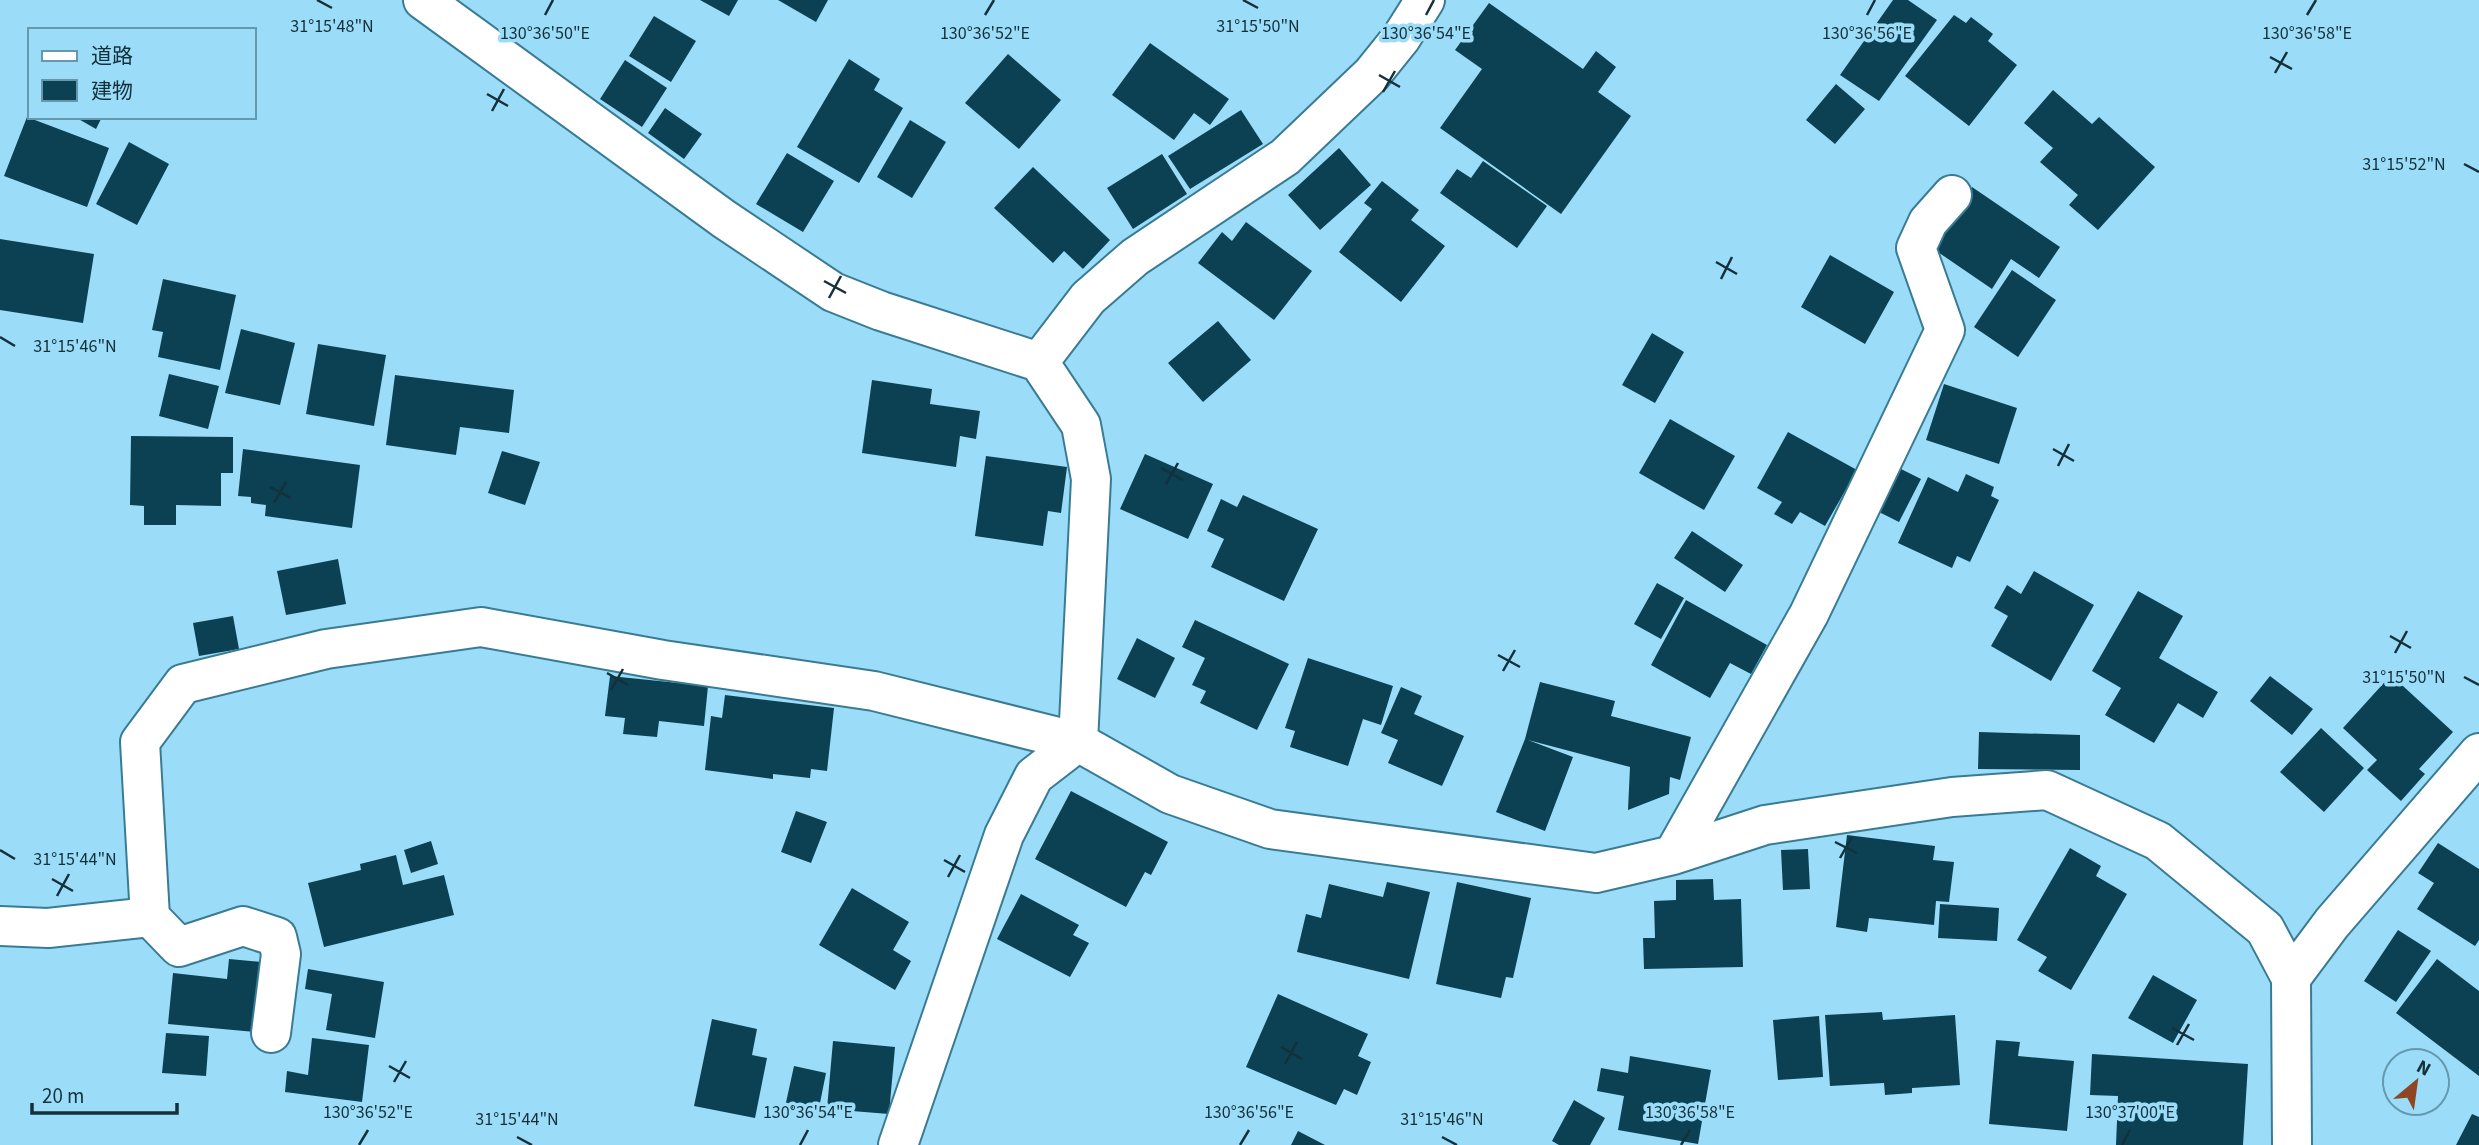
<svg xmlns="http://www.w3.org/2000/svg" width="2479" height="1145" font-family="'Source Sans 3','Noto Sans JP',sans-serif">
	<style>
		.building { fill: #0b4153 }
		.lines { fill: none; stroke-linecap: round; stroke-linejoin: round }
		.minor-casing { stroke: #3a7b94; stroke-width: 42 }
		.minor { stroke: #fff; stroke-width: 38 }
		.ticks { fill: none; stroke: #14303a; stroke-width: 2.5 }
		.ticks-label { font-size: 18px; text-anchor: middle; fill: #14303a; stroke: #9bddf9; stroke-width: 7; stroke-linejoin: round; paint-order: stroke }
	</style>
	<rect width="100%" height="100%" fill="#9bddf9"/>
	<path class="building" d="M700 0H738L729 16Z
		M778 0H828L816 22Z
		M1893 0H1908L1937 20 1879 101 1840 75Z
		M1489 3 1583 69 1596 51 1616 67 1598 92 1631 116 1561 214 1440 128 1482 69 1455 50Z
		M1954 15 1966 23 1971 17 1993 34 1988 41 2017 65 1969 126 1905 76Z
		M654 16 696 41 671 82 629 56Z
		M1150 43 1229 99 1210 125 1194 113 1174 140 1112 95Z
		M1008 54 1061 100 1019 149 965 103Z
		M849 59 880 79 874 90 903 108 859 183 797 147Z
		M625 60 667 88 642 127 600 99Z
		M1836 84 1865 109 1835 144 1806 120Z
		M2053 90 2092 124 2099 117 2155 167 2098 230 2069 205 2078 195 2040 162 2053 148 2024 123Z
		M665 108 702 134 684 159 648 133Z
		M1241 110 1263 144 1190 189 1168 156Z
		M27 117 109 148 87 207 4 176Z
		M75 117H102L96 129Z
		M910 120 946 142 912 198 877 177Z
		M129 142 169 164 137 225 96 204Z
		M1339 148 1371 185 1320 230 1288 195Z
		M787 153 834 181 803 232 756 204Z
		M1162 154 1187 194 1133 229 1107 188Z
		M1483 161 1547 206 1517 248 1440 193 1457 169 1471 178Z
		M1033 167 1110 240 1083 269 1064 251 1053 263 994 208Z
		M1382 181 1419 210 1411 220 1445 246 1401 302 1339 252 1372 209 1364 203Z
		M1972 187 2060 247 2039 278 2011 259 1992 289 1932 248Z
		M1246 222 1312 271 1274 320 1198 263 1222 232 1232 241Z
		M0 239 94 254 83 323 0 310Z
		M1830 255 1894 292 1865 344 1801 307Z
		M2012 270 2056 300 2018 357 1974 327Z
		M163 279 236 295 220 370 158 357 163 332 152 330Z
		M1218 321 1251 360 1203 402 1168 363Z
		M241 329 295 343 280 405 225 393Z
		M1652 333 1684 352 1655 403 1622 385Z
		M318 344 386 355 374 426 306 414Z
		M169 374 219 386 208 429 159 416Z
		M395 375 514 390 509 433 460 427 456 455 386 445Z
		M872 380 932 389 930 404 980 411 976 439 960 436 956 467 862 453Z
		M1944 384 2017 408 1999 464 1926 440Z
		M1670 419 1735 456 1704 510 1639 473Z
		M1788 432 1857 470 1825 526 1800 512 1792 524 1774 514 1782 502 1757 488Z
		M131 436 233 437V473H221V506L176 505V525H144V506L130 505Z
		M243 449 360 465 352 528 265 516 266 505 251 503V497L238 496Z
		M502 451 540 462 525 505 488 493Z
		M1145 454 1213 484 1188 539 1120 509Z
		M986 456 1067 467 1061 513 1048 511 1043 546 975 536Z
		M1897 467 1921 479 1899 522 1875 510Z
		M1966 474 1994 487 1991 496 1999 500 1970 562 1957 556 1952 568 1898 543 1928 477 1958 492Z
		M1243 495 1318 529 1284 601 1211 567 1224 539 1207 531 1221 499 1237 507Z
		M1692 531 1743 565 1725 592 1674 558Z
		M338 559 346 604 286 615 277 571Z
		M2034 571 2094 605 2051 681 1991 646 2008 616 1994 608 2007 585 2021 594Z
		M1657 583 1684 598 1661 639 1634 624Z
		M2138 591 2183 616 2159 658 2218 692 2203 718 2178 703 2154 743 2105 715 2121 688 2092 671Z
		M1686 600 1767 645 1751 674 1730 663 1710 698 1651 665Z
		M233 616 239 649 199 656 193 623Z
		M1195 620 1289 664 1257 730 1200 703 1206 691 1192 685 1205 658 1182 647Z
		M1137 638 1175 658 1155 698 1117 679Z
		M1308 658 1393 686 1381 725 1363 719 1348 766 1290 747 1295 731 1285 728Z
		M2391 675 2453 732 2419 769 2425 774 2401 801 2367 770 2377 760 2343 728Z
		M610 676 708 686 704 726 659 721 657 737 623 734 625 718 605 716Z
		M2270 676 2313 709 2292 735 2250 701Z
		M1540 682 1615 701 1611 716 1691 737 1680 780 1670 777 1669 794 1628 810 1630 767 1528 740 1573 757 1545 831 1496 812 1525 739Z
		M1401 687 1422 696 1414 714 1464 736 1442 786 1388 763 1398 740 1381 733Z
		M725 695 834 708 827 771 811 769 810 778 773 774V779L705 770 711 716 722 718Z
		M2321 728 2364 768 2324 812 2280 772Z
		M1979 732 2080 735V770L1978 769Z
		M1071 791 1168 842 1151 875 1145 872 1126 907 1035 859Z
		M796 811 827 822 811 863 781 852Z
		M1847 835 1935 846 1933 860 1954 862 1949 902 1936 901 1934 925 1869 918 1867 932 1836 927Z
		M431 841 438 864 411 873 404 850Z
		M2438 843 2479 869V940L2475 946 2417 909 2434 883 2418 873Z
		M2070 848 2101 866 2096 876 2127 894 2071 990 2038 971 2047 957 2017 940Z
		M1808 849 1810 889 1783 890 1781 850Z
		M396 855 403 885 444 875 454 915 324 947 308 883 361 870 360 864Z
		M1713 879 1714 900 1741 899 1743 967 1644 969 1643 938H1655L1654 901 1676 900V880Z
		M1387 882 1430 892 1409 979 1297 952 1306 914 1321 918 1329 884 1383 897Z
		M1457 882 1531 898 1513 978 1506 977 1501 998 1436 984Z
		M852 888 909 922 893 950 911 961 895 990 819 945Z
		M1021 894 1079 925 1073 935 1089 943 1070 977 997 939Z
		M1940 904 1999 908 1997 941 1938 938Z
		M2398 930 2431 951 2396 1002 2364 981Z
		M229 959 262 962 255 1032 168 1024 173 973 227 979Z
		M2437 959 2479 991V1076L2396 1013Z
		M308 969 384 982 375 1038 326 1030 332 994 305 989Z
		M2153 975 2197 1000 2173 1043 2128 1018Z
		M1278 994 1368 1034 1358 1056 1371 1062 1357 1095 1344 1089 1336 1105 1246 1067Z
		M1882 1012 1883 1020 1955 1015 1960 1085 1912 1088V1093L1885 1095 1884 1083 1830 1086 1825 1015Z
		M1819 1016 1823 1077 1778 1080 1773 1020Z
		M712 1019 757 1029 752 1055 767 1058 755 1118 694 1106Z
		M166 1033 209 1036 206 1076 162 1073Z
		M312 1038 369 1045 362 1102 285 1092 287 1071 308 1075Z
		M1996 1040 2020 1042 2018 1056 2074 1061 2067 1131 1989 1124Z
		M833 1041 895 1047 889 1114 827 1109Z
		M2092 1054 2248 1064 2243 1145H2116L2118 1096 2090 1095Z
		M1630 1056 1711 1070 1698 1144 1618 1130 1624 1096 1597 1091 1601 1068 1628 1073Z
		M794 1066 826 1073 818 1113 785 1107Z
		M1574 1100 1605 1118 1590 1145H1559L1552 1141Z
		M2472 1114 2479 1117V1145H2456Z
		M1298 1131 1325 1145H1291Z"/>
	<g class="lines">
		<g class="minor-casing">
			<path id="minor" d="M423 0 724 219 833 292 881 311 1039 362 1081 425 1091 479 1078 742 1034 776 1004 835 898 1145
				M1039 362 1088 298 1135 257 1285 157 1372 74 1401 38 1425 0
				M1673 855 1809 614 1945 330 1916 248 1928 222 1952 195
				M150 917 179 947 243 926 277 937 281 954 271 1033
				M0 926 48 928 150 917 140 742 183 684 326 649 481 627 663 660 874 691 1078 742 1170 794 1270 829 1596 873 1673 855 1765 825 1952 797 2047 790 2158 841 2265 929 2291 978 2292 1145
				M2291 978 2332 923 2479 753"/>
		</g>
		<use href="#minor" class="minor"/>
	</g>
	<path class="ticks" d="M317 0 332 8M1243 0 1258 8M545 15 553 0M985 15 994 0M1426 15 1434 0M1867 15 1875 0M2307 15 2316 0M2270 57 2292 69M2275 73 2287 52M1379 75 1400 87M1383 92 1395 71M487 94 508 106M492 111 504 89M2464 164 2479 172M1716 262 1737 274M1721 279 1732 257M824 281 846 293M829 298 841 276M0 337 15 346M2053 449 2074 461M2058 466 2069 444M1161 468 1183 480M1166 484 1178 463M270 487 291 498M274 503 286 482M2390 636 2411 648M2395 653 2407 631M1498 655 1520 667M1503 671 1515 650M607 673 628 685M2464 677 2479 685M611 690 623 669M1835 842 1857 853M0 850 15 859M1840 858 1852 837M944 860 965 872M948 877 960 855M52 879 73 891M57 896 69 874M2172 1028 2194 1040M2177 1045 2189 1024M1281 1047 1302 1059M1285 1064 1297 1042M389 1066 410 1078M394 1082 406 1061M517 1137 532 1145M1442 1137 1457 1145M359 1145 368 1130M800 1145 808 1130M1240 1145 1249 1130M1681 1145 1690 1130M2122 1145 2130 1130"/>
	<g class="ticks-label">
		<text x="332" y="32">31°15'48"N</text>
		<text x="1258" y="32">31°15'50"N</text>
		<text x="545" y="39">130°36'50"E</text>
		<text x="985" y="39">130°36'52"E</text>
		<text x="1426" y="39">130°36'54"E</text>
		<text x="1867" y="39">130°36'56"E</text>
		<text x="2307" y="39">130°36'58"E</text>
		<text x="2404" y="170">31°15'52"N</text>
		<text x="75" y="352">31°15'46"N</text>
		<text x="2404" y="683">31°15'50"N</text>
		<text x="75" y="865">31°15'44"N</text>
		<text x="368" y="1118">130°36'52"E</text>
		<text x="808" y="1118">130°36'54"E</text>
		<text x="1249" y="1118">130°36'56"E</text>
		<text x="1690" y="1118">130°36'58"E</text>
		<text x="2130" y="1118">130°37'00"E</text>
		<text x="517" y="1125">31°15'44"N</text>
		<text x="1442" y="1125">31°15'46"N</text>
	</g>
	<rect x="28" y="28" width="228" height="91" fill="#9bddf9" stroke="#6598ad" stroke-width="2"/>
	<rect x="42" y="51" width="35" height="10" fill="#ffffff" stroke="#6598ad" stroke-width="2"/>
	<text x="91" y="63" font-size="21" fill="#14303a">道路</text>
	<rect x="42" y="80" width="35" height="21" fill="#0b4153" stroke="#6598ad" stroke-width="2"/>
	<text x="91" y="98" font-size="21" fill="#14303a">建物</text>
	<g transform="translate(2416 1082) rotate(29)"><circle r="33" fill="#9bddf9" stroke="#6598ad" stroke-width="2"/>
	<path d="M0-5L12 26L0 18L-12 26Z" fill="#8e4722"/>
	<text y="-10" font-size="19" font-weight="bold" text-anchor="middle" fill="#14303a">N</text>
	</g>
	<path d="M32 1103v10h145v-10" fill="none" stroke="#14303a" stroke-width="3.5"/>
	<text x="42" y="1103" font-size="21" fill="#14303a" stroke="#9bddf9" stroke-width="5" paint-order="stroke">20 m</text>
</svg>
